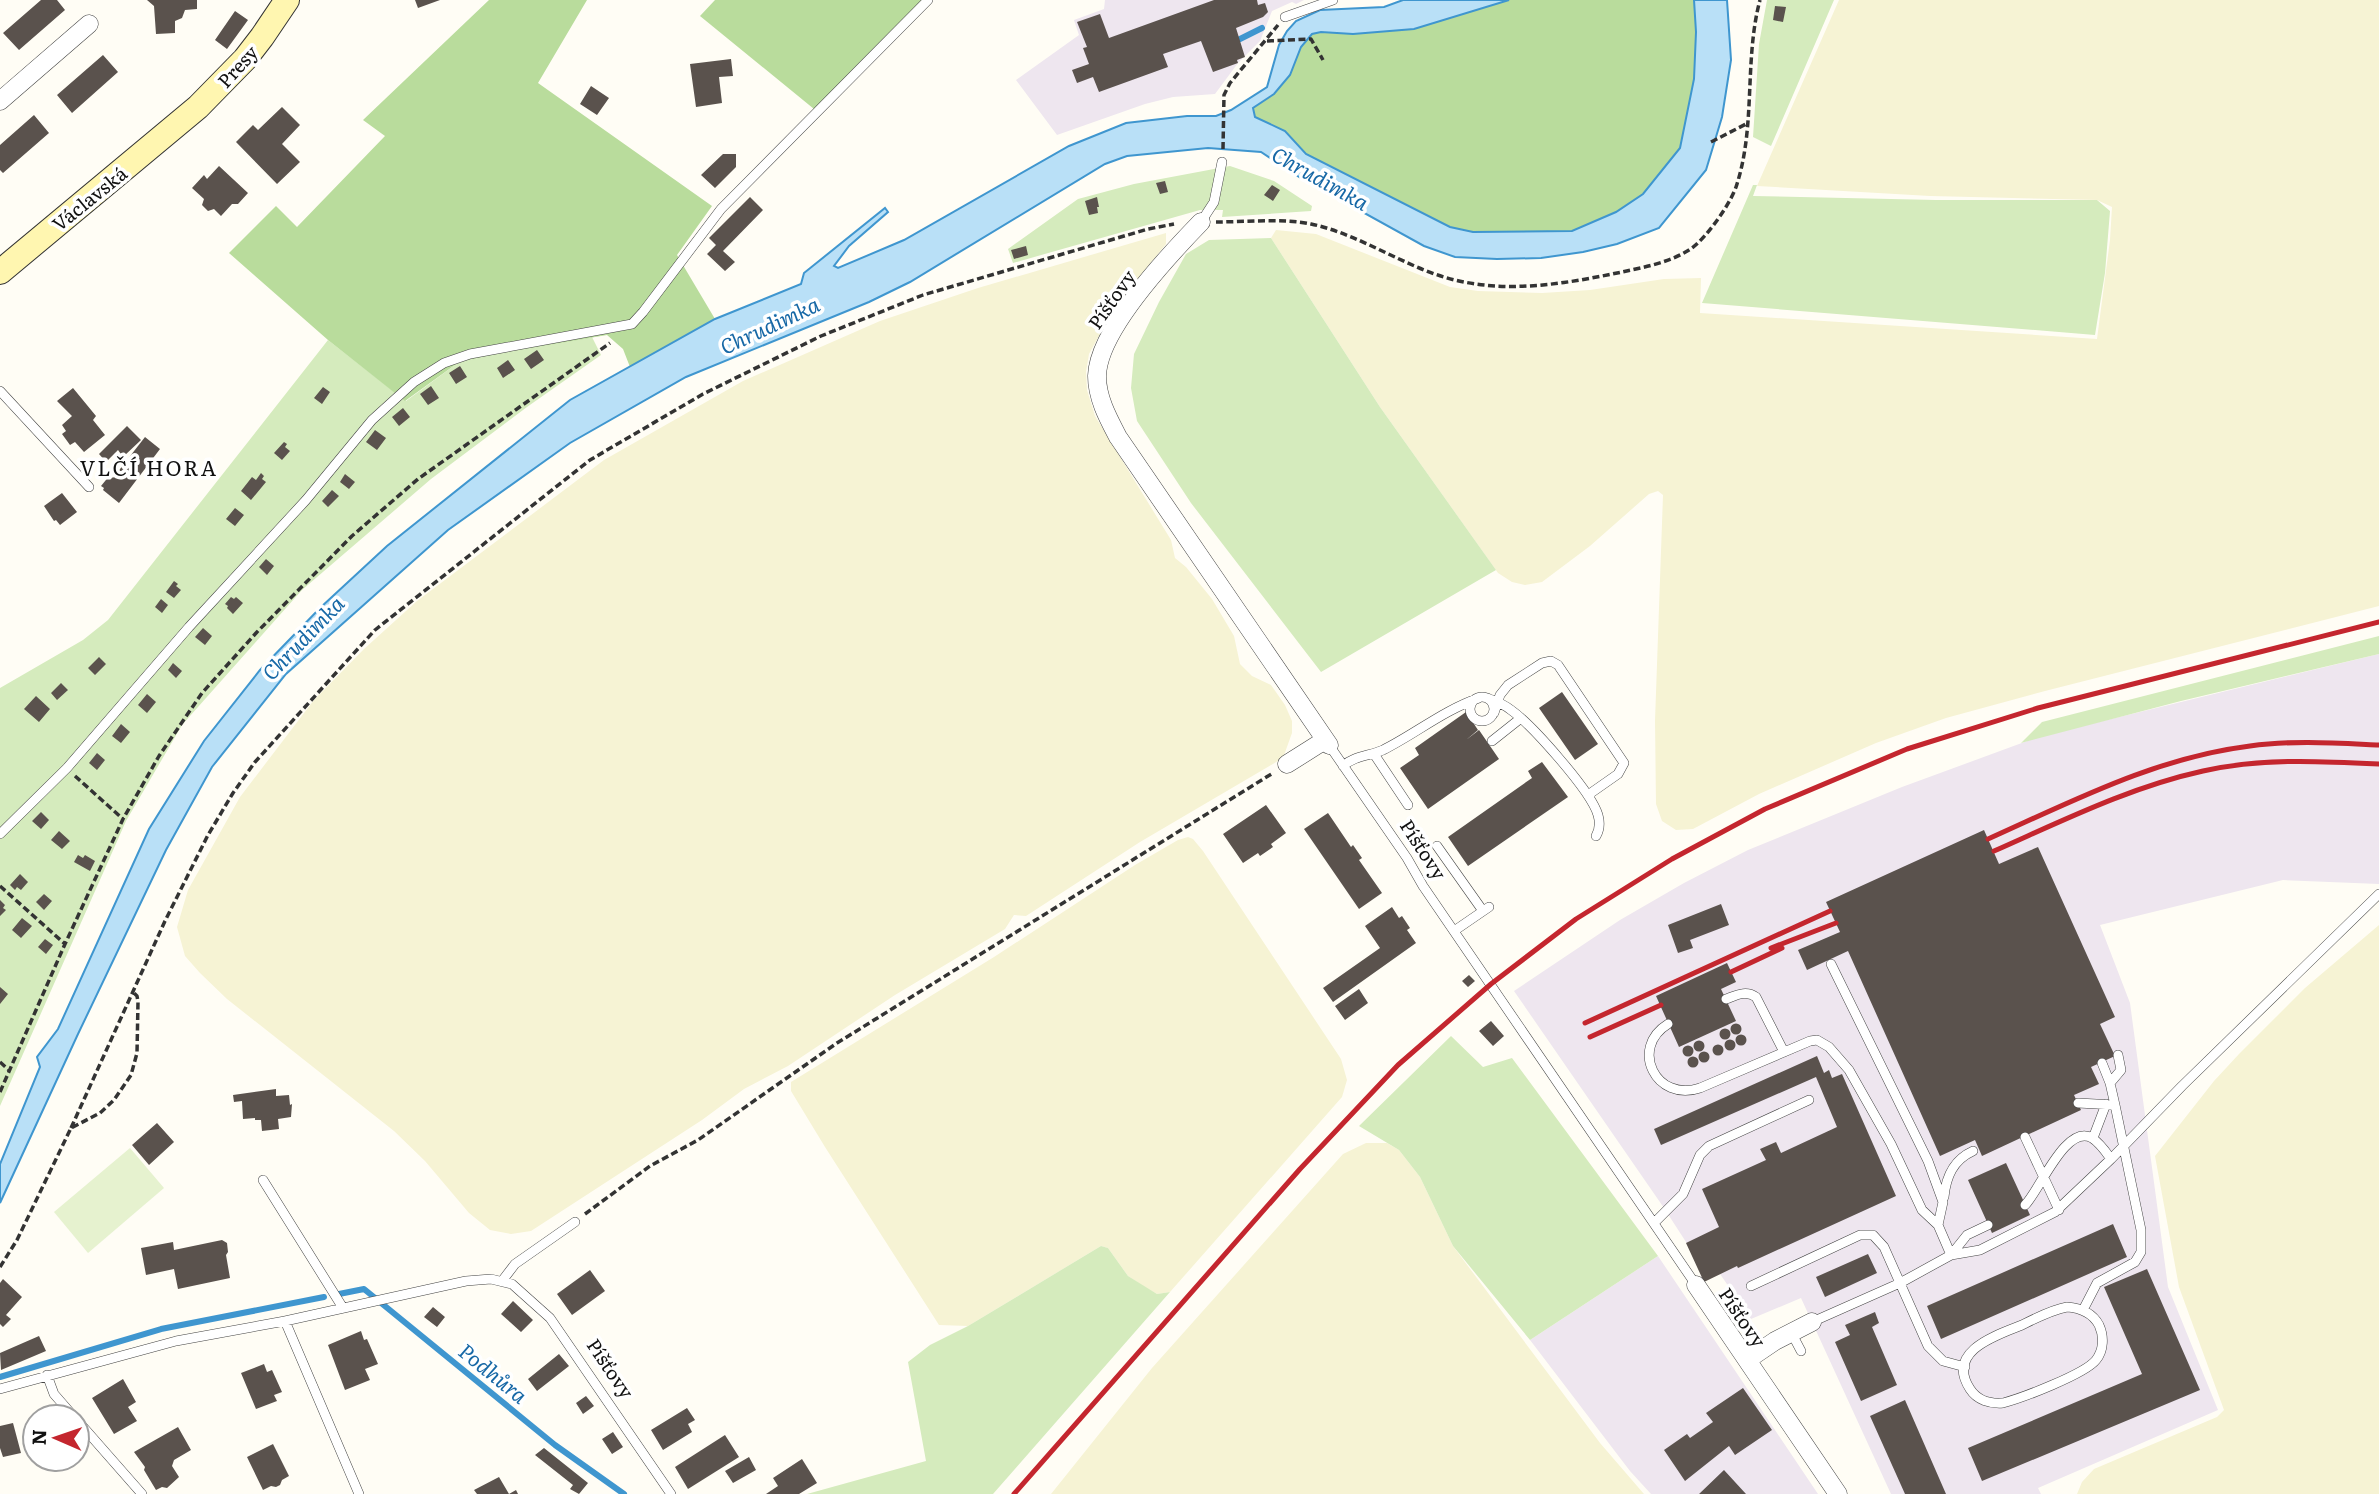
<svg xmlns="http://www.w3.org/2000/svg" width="2379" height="1494" font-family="Literata,serif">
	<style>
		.industrial { fill: #eee6ef }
		.farmland { fill: #f6f3d4 }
		.green { fill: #d5ebbd }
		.forest { fill: #b9dc9c }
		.pitch { fill: #e6f2cf }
		.water { fill: #b9e0f7; stroke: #3f96cf; stroke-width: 2 }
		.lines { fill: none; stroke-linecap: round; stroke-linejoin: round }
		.stream { stroke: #3f96cf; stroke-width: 6 }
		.building { fill: #5a524d }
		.lane-casing { stroke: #444; stroke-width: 10 }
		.street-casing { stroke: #444; stroke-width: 19 }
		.secondary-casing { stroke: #333; stroke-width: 26 }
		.path { stroke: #333; stroke-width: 3.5; stroke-dasharray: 7 3.5; stroke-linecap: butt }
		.lane { stroke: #fff; stroke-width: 9 }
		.street { stroke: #fff; stroke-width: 18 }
		.secondary { stroke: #fff6b0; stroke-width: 24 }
		.rail { stroke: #c4262e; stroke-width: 5 }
		.labels { text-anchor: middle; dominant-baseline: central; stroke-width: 7; stroke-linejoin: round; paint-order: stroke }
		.street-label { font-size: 19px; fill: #111; stroke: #fff }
		.water-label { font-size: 21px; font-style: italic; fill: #1768a6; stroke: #fff }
		.neighbourhood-label { font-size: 21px; letter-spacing: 2px; fill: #111; stroke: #fff }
	</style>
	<rect width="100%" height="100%" fill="#fffdf5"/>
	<path class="industrial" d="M1105 0H1304L1296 4 1292 2 1272 11 1260 41 1238 63 1215 94 1173 97 1145 104 1057 135 1016 80 1079 35 1074 20 1104 9Z
		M2379 654V884L2283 880 2100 925 2130 1003 2168 1287 2218 1410 2038 1488 2041 1494H1891L1801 1298 1751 1319 1720 1274 1704 1281 1686 1242 1664 1208 1514 991 1620 920 1684 883 1748 850 1902 787 2041 736Z
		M1658 1256 1818 1494H1651L1630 1471 1530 1340Z"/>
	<path class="farmland" d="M1839 0H2379V606L2045 691 1946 718 1876 743 1759 794 1693 829 1676 830 1662 821 1656 804 1655 721 1663 495 1658 491 1649 494 1590 546 1542 582 1525 585 1512 582 1498 573 1380 407 1271 238 1276 230 1316 234 1450 287 1478 291 1542 293 1590 290 1664 279 1701 278 1700 313 2097 339 2110 240 2112 207 2097 200 1930 196 1757 186Z
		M1166 233V244L1115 307 1089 354 1086 372 1087 390 1095 416 1171 540 1175 558 1186 567 1212 599 1234 636 1240 664 1252 676 1271 685 1285 705 1292 721V733L1283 758 1140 842 1026 916 1014 915 1005 929 895 995 788 1066 744 1089 702 1120 531 1231 511 1234 490 1230 469 1213 425 1161 394 1131 227 999 200 973 185 956 177 927 188 890 240 797 314 700 364 649 417 601 604 460 743 381 880 321 978 288Z
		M1188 837 1193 839 1203 851 1341 1059 1347 1080 1342 1097 1170 1292 1157 1294 1146 1288 1128 1276 1108 1248 1101 1246 968 1326 939 1325 825 1147 791 1091V1082L994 957 1135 865 1178 840Z
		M2379 925V1494H2077L2082 1482 2094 1469 2217 1417 2224 1410 2179 1287 2155 1156 2214 1081 2239 1054 2305 988Z
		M1366 1143H1387L1399 1150 1420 1177 1453 1246 1600 1443 1644 1494H1051L1152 1368 1343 1154Z"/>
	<path class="green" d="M1767 0H1834L1771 146 1753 137 1759 44Z
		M1230 166 1274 181 1312 206 1311 211 1222 217 1223 210H1200L1013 263 1008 249 1078 199 1134 184Z
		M1753 185H1757L1753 196 1936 200H2097L2110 211 2105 273 2095 335 1702 303Z
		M1271 238 1380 407 1496 570 1321 672 1191 503 1137 421 1131 388 1134 354 1159 302 1186 254 1209 240Z
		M592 337 601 355 527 407 431 479 302 590 182 725 126 821 0 1106V688L83 640 108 620 328 340 406 401 459 362 507 352Z
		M2379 636V654L2181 701 2021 743 2042 722Z
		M1451 1036 1483 1067 1512 1058 1658 1256 1530 1340 1453 1246 1420 1177 1399 1150 1359 1126Z
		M1101 1246 1108 1248 1128 1276 1157 1294 1170 1292 993 1494H807L926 1461 908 1362 930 1345 968 1326Z"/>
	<path class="forest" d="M489 0H587L538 83 712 206 677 255 715 319 630 367 623 349 607 335 507 352 459 362 405 401 328 340 229 253 276 206 297 227 385 136 363 120Z
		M715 0H922L814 109 700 16Z
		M1509 0H1694L1696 32 1694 79 1680 148 1643 194 1616 212 1572 231 1473 232 1450 227 1306 154 1285 131 1255 117 1253 108 1274 94 1290 75 1301 47 1312 34 1321 32 1353 34 1414 29Z"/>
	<path class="pitch" d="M130 1148 164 1188 88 1253 54 1212Z"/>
	<path class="water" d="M1403 0H1509L1414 29 1353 34 1321 32 1312 34 1301 47 1290 75 1274 94 1253 108 1255 117 1285 131 1306 154 1450 227 1473 232 1572 231 1616 212 1643 194 1680 148 1694 79 1696 32 1694 0H1727L1731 60 1722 117 1706 170 1659 228 1617 244 1583 252 1541 258 1497 259 1455 257 1424 246 1299 177 1261 152 1208 148 1127 156 1105 164 910 282 869 302 686 377 570 443 448 530 286 674 212 767 166 850 78 1034 0 1203V1164L40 1067 37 1057 58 1029 149 829 204 741 260 670 320 608 387 546 570 400 715 319 801 284 804 273 885 208 888 212 849 246 834 266 838 268 904 240 1069 146 1126 123 1187 116H1216L1231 110 1267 87 1279 45 1287 31 1296 21 1320 10 1384 7Z"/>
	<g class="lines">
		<path class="stream" d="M1240 39 1262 28
			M339 1294 364 1289 555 1445 624 1494
			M0 1377 161 1329 324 1297"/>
	</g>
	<path class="building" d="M41 0H57L65 10 19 50 3 33Z
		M147 0H197V9L185 10 182 18 175 21V33L156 34 154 6Z
		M415 0H440L418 8Z
		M1214 0H1257L1258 5 1265 3 1268 12 1263 17 1236 28 1245 57 1237 60 1238 63 1213 72 1201 41 1163 54 1168 67 1099 92 1093 77 1077 83 1072 70 1089 64 1083 48 1087 47 1077 22 1100 14 1109 38Z
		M1775 6 1786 7 1783 22 1773 20Z
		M235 11 248 20 227 49 215 40Z
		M103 55 118 72 72 113 57 95Z
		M731 59 733 76 719 77 722 103 696 107 690 64Z
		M591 86 609 98 597 115 580 104Z
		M282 107 300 125 282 144 300 162 277 184 236 142 253 125 258 130Z
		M34 115 49 133 3 173 0 170V145Z
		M723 154H736V167L715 188 701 175Z
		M219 166 248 193 238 204H232L221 216 214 209 208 211 202 205 204 199 192 188 204 175 207 179Z
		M1165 181 1168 192 1160 194 1156 183Z
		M1272 185 1280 190 1273 201 1264 195Z
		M750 197 763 210 723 251 735 262 725 271 707 254 716 245 709 238Z
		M1097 197 1099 207H1097L1098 213 1089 215 1085 201Z
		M1026 246 1028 255 1014 259 1011 250Z
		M537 350 544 360 531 369 524 359Z
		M508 360 515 370 503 378 497 368Z
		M460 366 467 377 456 384 449 373Z
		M431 386 439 398 428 405 420 394Z
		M323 387 330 392 322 404 314 398Z
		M73 388 96 416 93 420 105 435 84 452 75 442 70 445 62 434 66 431 62 425 72 416 57 401Z
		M403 408 410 417 399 426 392 417Z
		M127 426 141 440 123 457 118 450 106 462 99 454Z
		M375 430 386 438 377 450 366 442Z
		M145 437 160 449 119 503 103 490 104 488 101 486 110 475 113 478Z
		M284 442 287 444 285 447 290 451 282 460 274 453Z
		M261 473 264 476 262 479 266 482 251 500 241 491 252 477 256 480Z
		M345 474 355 482 349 489 340 482Z
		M332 490 339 496 328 507 322 501Z
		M62 493 77 512 60 525 56 520 54 521 44 506Z
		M235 508 244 515 235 526 226 519Z
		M266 559 274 566 267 575 259 567Z
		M174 581 178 584 176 586 181 590 174 598 166 592Z
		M231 597 234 599 236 597 243 603 233 614 227 608 228 606 225 604Z
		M161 599 168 605 162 613 155 607Z
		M203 628 212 636 205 645 195 637Z
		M99 657 106 664 95 675 88 668Z
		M173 663 182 671 176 678 168 670Z
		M61 683 68 690 57 700 51 693Z
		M1562 692 1598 744 1575 760 1539 708Z
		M147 694 156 702 147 713 138 705Z
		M36 696 50 709 39 722 24 709Z
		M1466 712 1478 730 1466 740 1479 730 1499 759 1428 809 1400 768 1419 755 1415 748Z
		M121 724 130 732 121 743 112 736Z
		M97 753 105 760 97 770 89 763Z
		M1542 762 1568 797 1468 866 1448 837 1532 778 1528 771Z
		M1266 805 1286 833 1271 844 1273 847 1260 856 1258 853 1243 863 1223 834Z
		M41 812 49 820 41 829 32 821Z
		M1328 813 1351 847 1353 845 1362 858 1359 860 1382 893 1359 909 1304 829Z
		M1984 830 1999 864 2038 847 2115 1017 2100 1024 2115 1056 2091 1067 2099 1084 2074 1095 2081 1110 1982 1156 1975 1140 1940 1156 1848 951 1807 970 1798 950 1840 932 1826 902Z
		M59 831 70 841 62 849 51 840Z
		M78 855 83 858 85 855 95 861 90 871 74 862Z
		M20 874 28 882 21 890 17 887 15 890 10 885Z
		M44 894 52 901 44 910 36 902Z
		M0 900 5 905 3 908 6 910 0 916Z
		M1721 904 1729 925 1690 940 1693 948 1678 953 1668 925Z
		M1392 907 1399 918 1402 916 1410 928 1407 930 1416 943 1333 1002 1323 988 1380 948 1365 926Z
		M22 918 32 926 21 938 12 930Z
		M45 939 53 945 46 954 38 947Z
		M1727 963 1736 982 1721 989 1736 1021 1679 1047 1656 996Z
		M1469 975 1475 981 1468 987 1462 981Z
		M0 987 8 994 0 1004Z
		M1359 989 1368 1003 1345 1020 1335 1006Z
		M1491 1021 1504 1036 1493 1046 1479 1031Z
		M1730.5 1029a5.5 5.5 0 1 1 11 0a5.5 5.5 0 1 1-11 0Z
		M1719.5 1034a5.5 5.5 0 1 1 11 0a5.5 5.5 0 1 1-11 0Z
		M1735.5 1040a5.5 5.5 0 1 1 11 0a5.5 5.5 0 1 1-11 0Z
		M1724.5 1045a5.5 5.5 0 1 1 11 0a5.5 5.5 0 1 1-11 0Z
		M1693.5 1046a5.5 5.5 0 1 1 11 0a5.5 5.5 0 1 1-11 0Z
		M1712.5 1050a5.5 5.5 0 1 1 11 0a5.5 5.5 0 1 1-11 0Z
		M1682.5 1051a5.5 5.5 0 1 1 11 0a5.5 5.5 0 1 1-11 0Z
		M1698.5 1057a5.5 5.5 0 1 1 11 0a5.5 5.5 0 1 1-11 0Z
		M1817 1056 1824 1073 1829 1070 1832 1078 1842 1074 1896 1196 1738 1268 1737 1266 1704 1282 1686 1243 1719 1227 1702 1189 1766 1160 1760 1149 1776 1142 1781 1153 1837 1127 1816 1077 1661 1145 1654 1129Z
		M1687.5 1062a5.5 5.5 0 1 1 11 0a5.5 5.5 0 1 1-11 0Z
		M276 1089V1096L289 1095 290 1105 292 1104 291 1117 278 1119 279 1129 262 1131 261 1120H255V1118L243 1119 242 1101 234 1102 233 1095Z
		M157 1123 174 1142 149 1165 132 1145Z
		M2006 1163 2030 1215 1992 1233 1968 1180Z
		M2113 1224 2127 1257 1941 1339 1927 1306Z
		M222 1240 227 1243 228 1252 226 1255 230 1278 178 1289 174 1269 146 1275 141 1248 173 1242 174 1250Z
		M1868 1254 1877 1273 1825 1297 1816 1277Z
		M2147 1269 2200 1390 1982 1481 1968 1448 2142 1374 2104 1287Z
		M590 1270 605 1291 572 1315 557 1294Z
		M3 1279 22 1297 6 1315 11 1319 3 1327 0 1324V1283Z
		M513 1301 533 1320 521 1332 501 1314Z
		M433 1307 445 1317 437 1327 424 1317Z
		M1875 1312 1879 1323 1872 1327 1897 1385 1861 1401 1835 1342 1850 1335 1845 1325Z
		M361 1331 364 1340 367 1339 378 1364 365 1369 370 1380 345 1390 328 1345Z
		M39 1336 46 1351 1 1370 0 1353Z
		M559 1354 569 1366 537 1391 528 1379Z
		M264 1364 267 1372 272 1370 282 1392 274 1395 277 1401 256 1409 241 1373Z
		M123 1379 136 1402 128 1407 137 1421 114 1434 92 1398Z
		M1743 1388 1772 1430 1735 1455 1729 1446 1685 1481 1664 1450 1687 1434 1690 1438 1713 1422 1706 1413Z
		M586 1396 594 1406 583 1414 576 1403Z
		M1905 1400 1946 1494H1905L1870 1416Z
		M687 1408 695 1420 688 1424 692 1432 663 1450 651 1430Z
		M13 1423 21 1453 3 1457 0 1448V1426Z
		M178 1427 191 1450 174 1460 172 1466 179 1477 167 1488 162 1487 156 1490 144 1470 145 1467 134 1452Z
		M613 1432 623 1447 612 1454 602 1439Z
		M725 1435 739 1457 688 1489 675 1467Z
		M273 1444 289 1476 282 1480 280 1485 276 1487 271 1486 263 1490 247 1457Z
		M544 1448 588 1483 579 1494 570 1489 573 1485 535 1455Z
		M749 1457 756 1470 733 1483 725 1471Z
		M802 1459 817 1483 799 1494H766L778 1486 773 1478Z
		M1724 1470 1746 1494H1699Z
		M499 1477 509 1494 516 1490 518 1494H477L474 1490Z"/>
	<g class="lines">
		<g class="lane-casing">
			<path id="lane" d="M1285 17 1333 0
				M1201 222 1214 202 1222 162
				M0 391 89 487
				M1470 709a12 12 0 1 1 24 0a12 12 0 1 1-24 0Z
				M1487 698C1495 701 1504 704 1511 710 1532 725 1591 791 1598 815 1600 822 1600 829 1596 836
				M1494 713 1500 695 1508 685 1542 663 1551 661 1558 665 1624 763 1618 774 1588 795
				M1492 741 1521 718
				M1329 745 1407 858 1423 886 1696 1285
				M1374 754 1408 805
				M1343 766C1354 756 1369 756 1383 750 1415 734 1444 710 1479 698
				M0 834 67 768 189 627 306 500 372 420 414 382 444 363 470 354 632 324 643 312 721 209 928 0
				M1437 846 1483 911
				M1454 931 1489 907
				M1726 999C1737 995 1746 990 1756 997L1784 1052
				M1668 1024C1629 1048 1656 1103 1700 1088L1810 1041 1817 1040 1829 1047 1849 1070 1891 1144 1922 1210 1938 1225 1943 1202 1928 1161 1831 964
				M2110 1083 2121 1070 2118 1055
				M2078 1103 2115 1105 2110 1083 2102 1063
				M2025 1137 2059 1210
				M2093 1138 2106 1104
				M2111 1159 2182 1086 2379 894
				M263 1180 343 1308
				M1944 1197C1946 1177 1953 1160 1973 1151
				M1654 1223 1683 1194 1700 1155 1709 1146 1809 1100
				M1988 1225 1967 1235 1951 1255 1980 1250 2055 1212 2111 1159C2106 1152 2100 1143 2092 1138 2066 1123 2040 1190 2025 1205
				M502 1281 515 1264 575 1222
				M1751 1286 1860 1235H1873L1884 1247 1928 1346 1943 1361 1965 1367
				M2067 1307C2080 1308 2092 1312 2099 1325 2104 1336 2104 1350 2096 1360 2085 1374 2022 1398 2003 1403 1990 1404 1977 1400 1970 1389 1945 1351 1997 1335 2022 1325 2036 1318 2051 1310 2067 1307Z
				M2083 1310 2097 1283 2135 1262 2141 1252V1230L2115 1105
				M285 1321 359 1494
				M1812 1322 1900 1283 1951 1255 1938 1225
				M1791 1332 1801 1351
				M47 1375 54 1394 74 1417
				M0 1389 176 1341 285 1321 466 1281 491 1279 512 1284 550 1318 671 1494
				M77 1420 142 1494"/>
		</g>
		<g class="street-casing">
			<path id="street" d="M0 101 89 24
				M1201 222C1169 255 1098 330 1097 376 1097 398 1108 418 1118 437L1329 745
				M1287 764 1325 740
				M1696 1285 1838 1494
				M1747 1360 1775 1341 1812 1322"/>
		</g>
		<g class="secondary-casing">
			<path id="secondary" d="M0 272 198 107 245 59 262 37 287 0"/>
		</g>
		<path class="path" d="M1267 41 1311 39 1323 60
			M1711 142 1748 123
			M1223 149 1224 95 1230 83 1278 25
			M1216 222C1246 222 1283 218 1311 224 1363 235 1408 270 1459 281 1513 293 1569 283 1622 272 1645 267 1672 262 1692 248 1707 237 1732 202 1737 184 1756 124 1744 60 1760 0
			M75 776 123 819
			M0 886 65 944
			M0 1062 10 1071
			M0 1092 65 944 123 819 159 756 202 693 257 632 352 536 418 479 610 343
			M71 1128 165 921 208 835 233 793 255 762 375 630 590 460 703 394 821 336 923 295 1148 229 1174 224
			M585 1214 650 1166 698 1140 837 1043 1273 773
			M0 1267 17 1240 71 1128 100 1113 114 1100 131 1075 137 1053 138 1002 137 996 133 992"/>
		<use href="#lane" class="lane"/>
		<use href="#street" class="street"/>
		<use href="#secondary" class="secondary"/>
		<path class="rail" d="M1988 839C2075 800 2155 758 2250 746 2293 740 2336 743 2379 745
			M1994 851C2062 821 2130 787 2203 771 2261 758 2320 761 2379 764
			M1771 948 1836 923
			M1731 972 1782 948
			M1585 1023 1830 911
			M1590 1037 1661 1005
			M1014 1494 1300 1169 1398 1065 1491 984 1576 919 1672 859 1765 809 1907 749 2038 708 2379 622"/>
	</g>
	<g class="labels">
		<g class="street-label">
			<text transform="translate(237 66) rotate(-48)">Presy</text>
			<text transform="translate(89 198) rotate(-39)">Václavská</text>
			<text transform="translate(1111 299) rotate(-55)">Píšťovy</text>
			<text transform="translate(1424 849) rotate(57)">Píšťovy</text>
			<text transform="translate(1743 1317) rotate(56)">Píšťovy</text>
			<text transform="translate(611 1368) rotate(56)">Píšťovy</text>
		</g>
		<g class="water-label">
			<text transform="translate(1321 177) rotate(29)">Chrudimka</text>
			<text transform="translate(769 324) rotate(-25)">Chrudimka</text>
			<text transform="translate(302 637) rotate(-46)">Chrudimka</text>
			<text transform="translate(494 1372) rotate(39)">Podhůra</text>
		</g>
		<g class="neighbourhood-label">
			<text x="149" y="466">VLČÍ HORA</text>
		</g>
	</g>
	<g transform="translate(56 1438) rotate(272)"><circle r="33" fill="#ffffff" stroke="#a0a0a0" stroke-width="2"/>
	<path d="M0-5L12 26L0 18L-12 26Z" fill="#c4262e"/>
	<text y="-10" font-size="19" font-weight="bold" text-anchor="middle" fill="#111111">N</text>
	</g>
</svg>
